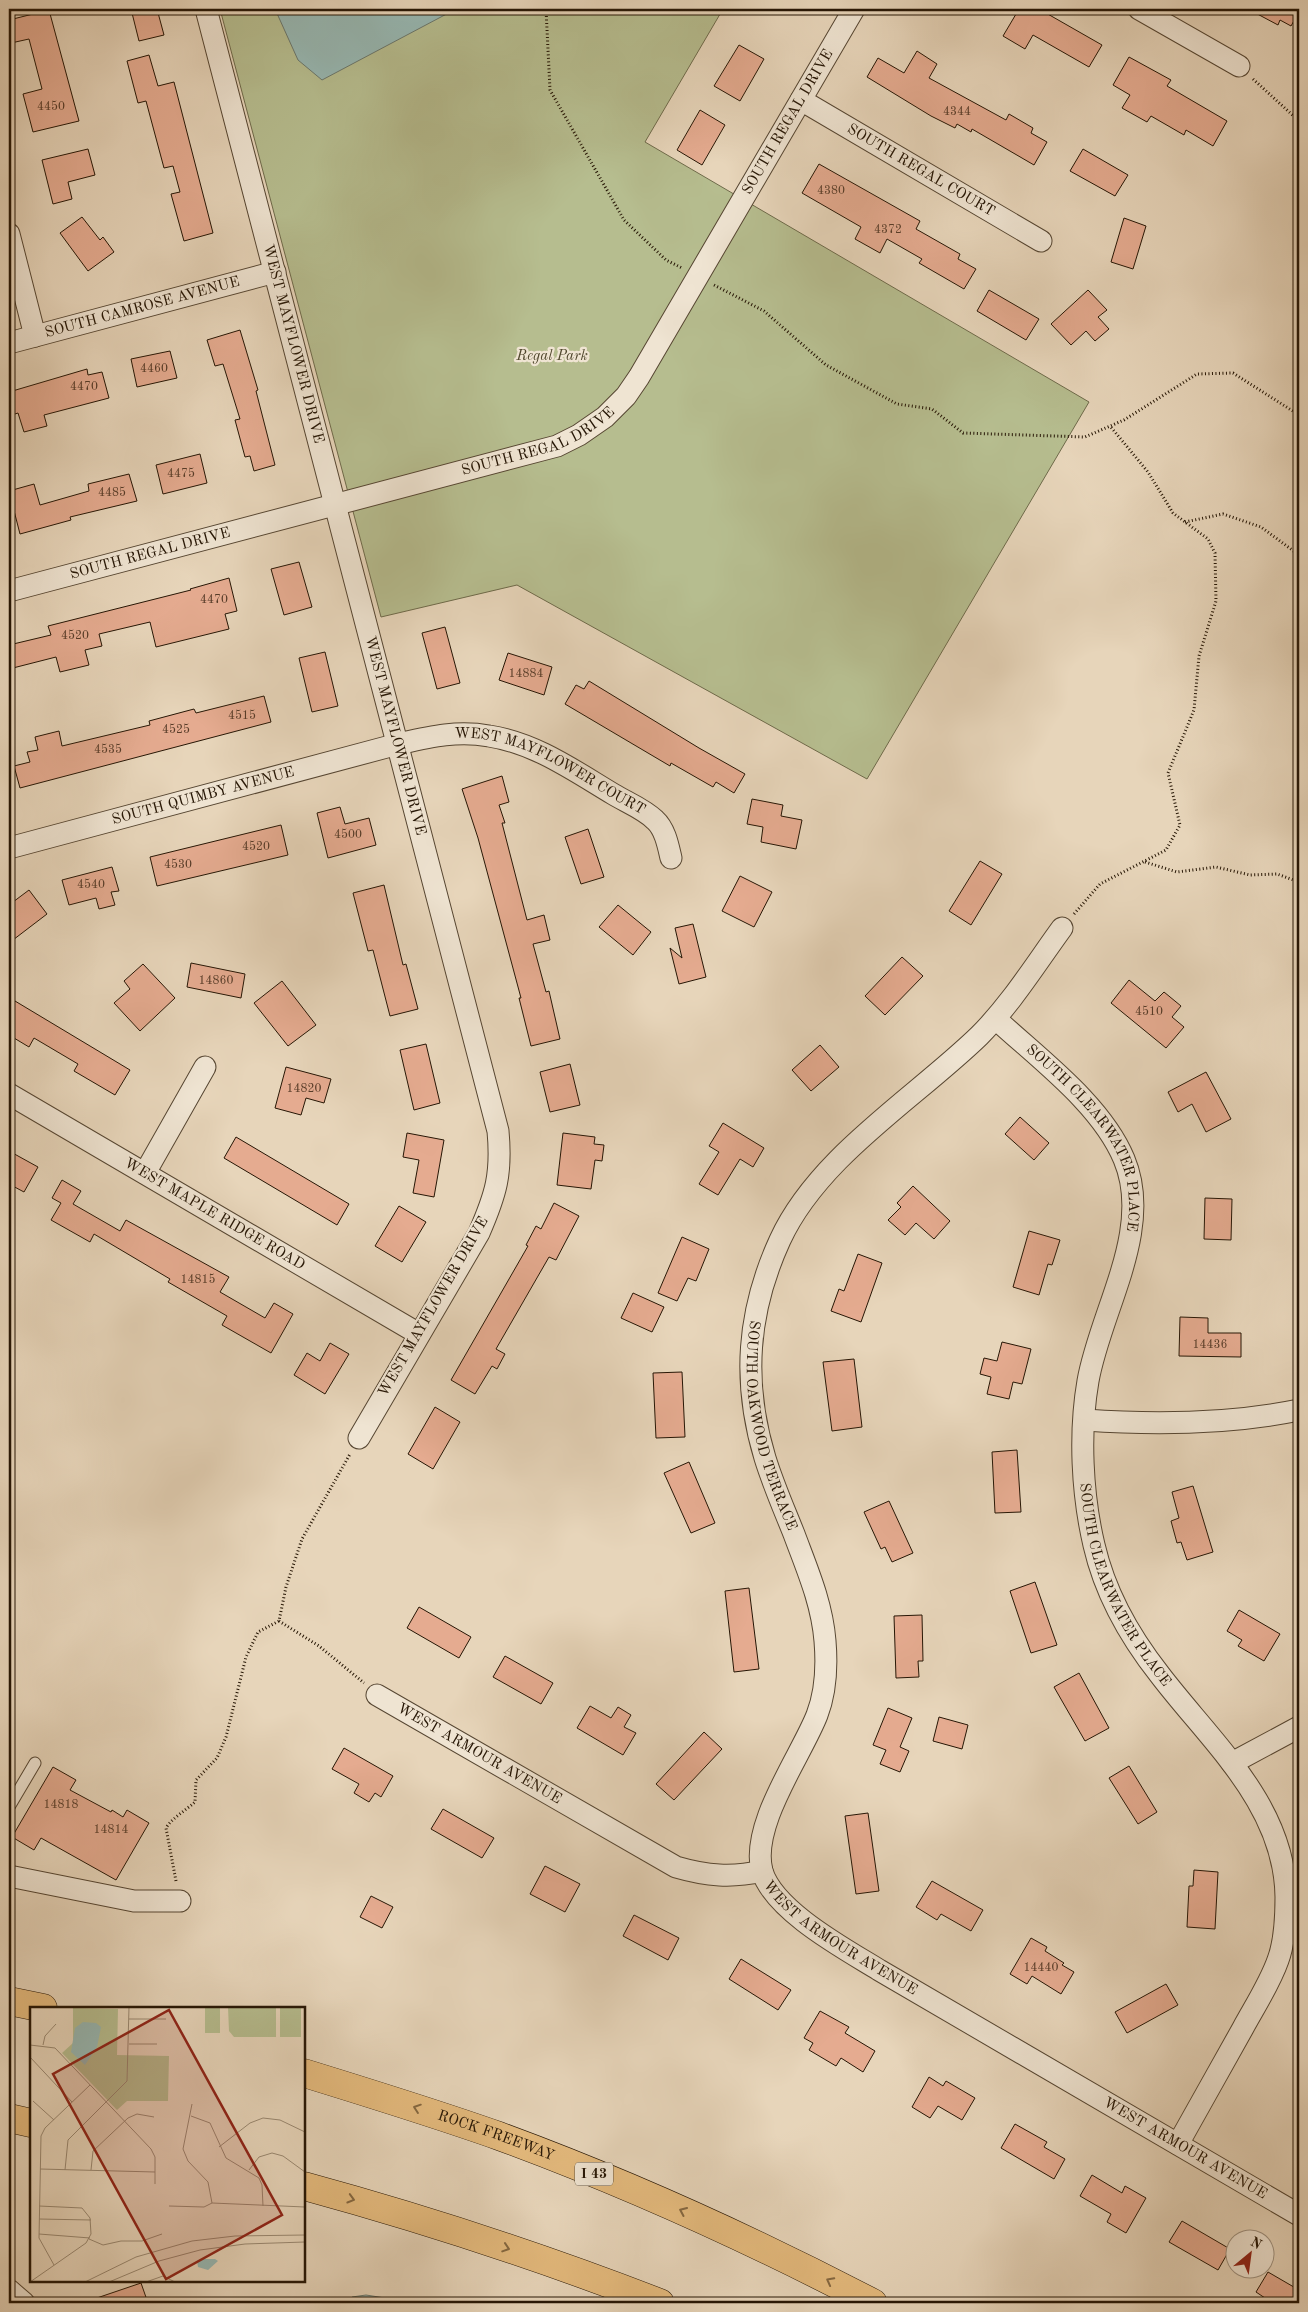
<svg xmlns="http://www.w3.org/2000/svg" width="1308" height="2312" font-family="'Old Standard TT',serif">
	<style>
		.green { fill: #b6bd8f; stroke: #6e6a4a }
		.water { fill: #97b8b3; stroke: #6a776d }
		.building { fill: #e5ab90; stroke: #261605 }
		.lines { fill: none; stroke-linecap: round; stroke-linejoin: round }
		.lane-casing { stroke: #564632; stroke-width: 13 }
		.street-casing { stroke: #564632; stroke-width: 23 }
		.highway-casing { stroke: #261605; stroke-width: 29 }
		.path { stroke: #261605; stroke-width: 3; stroke-dasharray: 1 2.5; stroke-linecap: butt }
		.lane { stroke: #efe4d2; stroke-width: 11 }
		.street { stroke: #efe4d2; stroke-width: 21 }
		.highway { stroke: #e4ba7d; stroke-width: 28 }
		.oneway { stroke: #856841 }
		.labels { text-anchor: middle; dominant-baseline: central; stroke-width: 4.5; stroke-linejoin: round; paint-order: stroke }
		.number-label { font-size: 12px; fill: #563b28 }
		.shield { fill: #efe4d2; stroke: #625442; stroke-width: 1 }
		.shield-label { font-size: 14px; font-weight: bold; fill: #261605 }
		.street-label { font-size: 15px; fill: #261605; stroke: #efe4d2 }
		.park-label { font-size: 15px; font-style: italic; fill: #51482e; stroke: #efe4d2 }
		.inset-road { fill: none; stroke: #9a8972; stroke-width: 1 }
		.view { fill: #8f2418; fill-opacity: 0.15; stroke: #8f2418; stroke-width: 2.5 }
		.inset-edge { fill: none; stroke: #261605; stroke-width: 2.5 }
	</style>
	<rect width="100%" height="100%" fill="#e7d5ba"/>
	<filter id="stains"><feTurbulence type="fractalNoise" baseFrequency=".004" numOctaves="4"/><feColorMatrix values="0 0 0 0 .2 0 0 0 0 .09 0 0 0 0 .02 0 0 0 .5 -.17"/></filter>
	<radialGradient id="worn" r=".72"><stop offset=".6" stop-color="#630" stop-opacity="0"/><stop offset="1" stop-color="#630" stop-opacity=".3"/></radialGradient>
	<path class="green" d="M220 9H723L645 142 1089 402 867 779 517 585 381 617Z"/>
	<path class="water" d="M275 9H456L322 80 298 60Z
		M366 2295 385 2298 399 2303H350L352 2297Z"/>
	<path class="building" d="M131 9H157L164 35 139 41Z
		M1019 9H1039L1102 45 1089 67 1033 35 1025 49 1003 36Z
		M1248 9H1299V12L1291 26 1280 20 1278 25Z
		M49 10 79 121 33 132 23 94 42 89 29 39 11 43 9 20Z
		M739 45 764 59 740 101 714 86Z
		M917 51 937 64 929 78 1006 120 1009 114 1033 128 1031 133 1047 142 1034 165 972 129 971 132 957 124 955 128 931 116 867 77 878 58 904 73Z
		M149 55 158 86 174 82 213 233 184 241 171 194 180 192 173 166 164 168 146 101 138 103 127 61Z
		M1129 57 1171 80 1167 86 1227 121 1213 146 1186 130 1184 135 1151 116 1147 122 1122 108 1130 95 1113 85Z
		M700 110 725 125 702 165 677 150Z
		M88 149 95 175 68 182 72 199 53 204 42 160Z
		M1083 149 1128 175 1115 196 1070 171Z
		M819 164 920 221 916 229 960 254 958 259 976 269 964 289 919 263 922 259 887 239 880 253 855 239 861 227 802 193Z
		M82 217 100 240 103 237 114 252 88 271 60 233Z
		M1124 218 1146 226 1133 269 1111 262Z
		M989 290 1039 319 1026 340 977 311Z
		M1088 290 1107 310 1098 317 1109 329 1095 341 1086 331 1071 345 1051 324Z
		M240 330 258 390 256 391 275 465 254 471 250 456 245 457 235 420 240 419 223 364 215 366 207 340Z
		M170 351 177 378 137 387 131 359Z
		M87 369 88 375 102 372 109 398 44 415 47 426 24 432 18 413 9 416V392Z
		M200 454 207 483 163 494 156 465Z
		M129 474 137 501 70 517 71 520 20 534 9 491 34 484 40 505 89 491 88 484Z
		M299 562 312 607 284 615 271 569Z
		M229 578 237 611 225 614 229 629 156 647 150 622 99 634 102 646 85 650 89 665 60 672 56 657 9 669V645L51 635 48 626 191 590 190 589Z
		M445 627 460 683 437 689 422 633Z
		M325 652 338 706 312 712 299 658Z
		M508 653 552 667 544 695 499 680Z
		M589 681 699 748 745 774 734 793 716 782 713 787 671 763 670 766 565 704 576 685 584 689Z
		M264 696 271 722 20 788 14 766 30 762 27 752 38 750 35 737 59 731 62 746 150 725 149 721 194 709 196 713Z
		M502 776 509 802 499 805 505 823H502L527 920 544 915 550 940 533 944 546 992 549 991 560 1039 531 1046 519 998H521L478 838 462 789Z
		M752 799 783 805 781 816 802 820 796 849 761 842 763 827 747 824Z
		M340 807 345 824 369 818 376 845 328 858 317 813Z
		M281 825 288 855 157 886 150 857Z
		M588 829 604 877 581 884 565 837Z
		M980 861 1002 874 971 925 949 911Z
		M112 867 119 891 111 892 115 905 99 909 96 898 69 905 62 880Z
		M740 876 772 892 754 927 722 911Z
		M384 885 403 965 406 964 418 1009 390 1016 373 950 368 951 353 893Z
		M29 890 47 914 9 943V905Z
		M618 905 651 932 633 955 599 927Z
		M693 924 706 977 679 984 670 948 682 958 675 928Z
		M902 957 923 976 885 1015 865 996Z
		M191 963 245 974 241 998 187 987Z
		M143 964 175 998 140 1031 114 1003 130 989 124 981Z
		M1129 980 1155 1001 1164 992 1181 1006 1172 1017 1184 1027 1166 1048 1111 1003Z
		M282 981 316 1025 288 1046 254 1003Z
		M15 1001 130 1070 115 1095 74 1071 78 1064 34 1038 29 1047 9 1035V1012Z
		M426 1044 440 1103 414 1110 400 1050Z
		M820 1045 839 1067 811 1091 792 1070Z
		M570 1064 580 1105 550 1112 540 1072Z
		M286 1067 331 1079 324 1103 306 1098 301 1115 275 1108Z
		M1206 1072 1231 1119 1206 1132 1192 1104 1178 1112 1168 1092Z
		M1020 1117 1049 1143 1034 1160 1005 1134Z
		M723 1123 764 1148 753 1167 740 1159 718 1195 699 1184 719 1152 709 1146Z
		M407 1133 444 1140 434 1197 413 1193 419 1160 403 1157Z
		M563 1133 595 1137 594 1144 604 1145 602 1161 595 1160 591 1189 557 1185Z
		M236 1137 349 1204 337 1225 224 1158Z
		M9 1151 38 1167 24 1192 9 1184Z
		M62 1180 81 1191 73 1204 120 1231 126 1220 229 1277 220 1292 265 1318 274 1303 293 1314 271 1353 222 1325 227 1316 168 1282 170 1279 94 1234 90 1242 51 1220 61 1203 52 1198Z
		M913 1186 950 1221 934 1239 916 1223 905 1235 888 1220 901 1207 897 1203Z
		M1205 1198 1232 1199 1231 1240 1204 1239Z
		M554 1203 579 1216 556 1260 549 1257 496 1349 505 1354 497 1369 492 1366 475 1394 451 1380 528 1246 526 1245 536 1226 541 1229Z
		M399 1206 426 1222 402 1262 375 1246Z
		M1029 1231 1060 1240 1052 1265 1048 1264 1039 1295 1013 1287Z
		M682 1237 709 1249 696 1281 688 1278 677 1301 658 1293Z
		M858 1254 882 1263 861 1322 831 1311 839 1289 844 1291Z
		M633 1293 664 1307 652 1332 621 1318Z
		M1180 1317 1208 1318V1333H1241V1357L1179 1356Z
		M1002 1342 1031 1349 1022 1384 1013 1382 1009 1399 987 1394 991 1377 980 1374 984 1358 997 1361Z
		M330 1343 349 1354 325 1394 294 1375 307 1353 320 1361Z
		M854 1359 862 1427 832 1431 823 1362Z
		M682 1372 685 1437 656 1438 653 1373Z
		M435 1407 460 1422 433 1469 408 1454Z
		M1017 1450 1021 1512 995 1513 992 1452Z
		M689 1462 715 1523 691 1533 664 1473Z
		M1193 1486 1213 1552 1187 1560 1181 1542 1177 1543 1171 1521 1179 1518 1172 1492Z
		M889 1501 913 1553 892 1562 885 1547 881 1549 864 1512Z
		M1035 1582 1057 1645 1031 1653 1010 1591Z
		M749 1588 759 1669 734 1672 725 1591Z
		M419 1607 471 1637 459 1658 407 1628Z
		M1239 1610 1280 1634 1264 1661 1238 1646 1242 1640 1227 1631Z
		M922 1615 923 1661H918L919 1677 896 1678 894 1616Z
		M505 1656 553 1683 541 1704 493 1677Z
		M1079 1673 1109 1728 1085 1741 1054 1687Z
		M590 1706 611 1718 618 1707 631 1715 624 1727 636 1733 623 1755 577 1728Z
		M888 1708 912 1718 900 1747 909 1751 900 1772 880 1764 886 1750 873 1745Z
		M939 1717 968 1725 962 1749 933 1741Z
		M704 1732 722 1749 674 1800 656 1784Z
		M344 1748 393 1776 381 1797 375 1793 369 1802 354 1793 359 1784 332 1769Z
		M1129 1766 1157 1812 1138 1824 1109 1778Z
		M53 1767 76 1780 70 1790 111 1812 112 1810 123 1817 127 1810 149 1823 116 1880 41 1838 34 1850 12 1837Z
		M443 1809 494 1838 482 1858 431 1829Z
		M868 1813 879 1891 856 1894 845 1816Z
		M545 1866 580 1884 565 1912 530 1894Z
		M1194 1870 1218 1872 1215 1929 1187 1927 1189 1886H1193Z
		M932 1881 983 1910 971 1931 941 1914 937 1920 916 1907Z
		M371 1896 393 1907 382 1928 360 1917Z
		M634 1915 679 1938 668 1960 623 1936Z
		M1031 1938 1047 1947 1045 1951 1064 1963 1062 1965 1074 1972 1061 1994 1032 1976 1027 1984 1010 1974Z
		M741 1959 791 1990 778 2010 729 1979Z
		M1166 1984 1178 2005 1127 2033 1115 2012Z
		M820 2011 849 2027 845 2033 875 2051 863 2072 841 2058 836 2066 809 2050 813 2043 804 2038Z
		M929 2077 943 2086 946 2081 975 2098 962 2120 938 2106 930 2118 912 2107Z
		M1015 2124 1047 2142 1044 2147 1065 2159 1054 2179 1001 2148Z
		M1092 2175 1122 2193 1125 2186 1146 2198 1126 2233 1107 2222 1111 2214 1080 2196Z
		M1182 2221 1230 2249 1218 2270 1169 2242Z
		M1268 2272 1299 2290V2303H1262L1265 2298 1256 2292Z
		M141 2283 148 2303H88V2301Z"/>
	<g class="lines">
		<g class="lane-casing">
			<path id="lane" d="M9 1807 35 1763"/>
		</g>
		<g class="street-casing">
			<g id="street">
				<path id="s1" d="M206 9 498 1131C502 1174 496 1194 479 1233L359 1438"/>
				<path d="M1139 9 1239 66"/>
				<path id="s2" d="M801 100 1041 241"/>
				<path d="M9 234 35 336"/>
				<path id="s3" d="M9 343 275 272"/>
				<path id="s4" d="M9 591 557 446 579 435 605 417 626 396 639 377 854 9"/>
				<path id="s5" d="M9 848 398 744C429 737 457 730 489 736 535 743 573 770 613 794 626 802 644 809 655 820 665 829 668 845 671 858"/>
				<path id="s6" d="M1062 928C1035 965 1011 1004 979 1036 914 1099 818 1157 780 1240 747 1312 742 1382 765 1458 773 1484 784 1509 794 1534 807 1569 822 1603 825 1641 827 1665 826 1692 817 1715 801 1756 750 1825 762 1871 774 1911 845 1949 879 1970L1299 2215"/>
				<path id="s7" d="M996 1019C1039 1059 1101 1104 1124 1159 1154 1230 1100 1311 1088 1381 1079 1433 1082 1494 1094 1545 1105 1593 1130 1637 1160 1675 1211 1742 1285 1805 1286 1897 1286 1917 1285 1941 1278 1960 1270 1983 1255 2006 1243 2028 1221 2067 1200 2105 1178 2144"/>
				<path id="s8" d="M9 1094 419 1334"/>
				<path d="M145 1173 205 1067"/>
				<path d="M1085 1420C1155 1425 1230 1424 1299 1410"/>
				<path id="s9" d="M377 1695 676 1867C707 1876 732 1878 762 1871"/>
				<path d="M1232 1763 1299 1727"/>
				<path d="M9 1876 134 1901H180"/>
				<path d="M9 2290 24 2303"/>
			</g>
		</g>
		<g class="highway-casing">
			<g id="highway">
				<path d="M9 2001 43 2008"/>
				<path id="s10" d="M304 2073C369 2093 434 2113 499 2136 627 2183 752 2240 873 2303"/>
				<path d="M9 2118 31 2123"/>
				<path d="M304 2186C425 2219 544 2258 660 2303"/>
			</g>
		</g>
		<path class="path" d="M546 9 550 90 624 220 666 260 682 268
			M1253 79 1299 121
			M714 285 764 311 826 365 897 404 932 409 963 433 1085 437 1124 420 1197 374 1233 373 1299 415
			M1185 522 1223 514 1261 527 1299 555
			M1145 862 1177 872 1216 867 1250 875 1277 874 1299 882
			M1074 914 1100 884 1166 850 1180 825 1168 773 1194 710 1199 656 1216 601 1215 553 1208 539 1173 513 1148 472 1110 426
			M279 1621 319 1646 364 1683
			M176 1881 166 1828C171 1819 186 1810 195 1802L196 1780 217 1758 226 1737 246 1657 258 1632 279 1621 286 1587 302 1539 350 1454"/>
		<use href="#lane" class="lane"/>
		<use href="#street" class="street"/>
		<use href="#highway" class="highway"/>
	</g>
	<defs><path id="oneway-chevron" d="M-2-3.5L2.5 0L-2 3.5" fill="none" stroke-width="1.6" stroke-linecap="round" stroke-linejoin="round" transform="scale(1.25)"/></defs>
	<g class="oneway">
		<use href="#oneway-chevron" transform="translate(417 2108) rotate(-161)"/>
		<use href="#oneway-chevron" transform="translate(351 2199) rotate(16)"/>
		<use href="#oneway-chevron" transform="translate(683 2211) rotate(-156)"/>
		<use href="#oneway-chevron" transform="translate(506 2248) rotate(18)"/>
		<use href="#oneway-chevron" transform="translate(830 2281) rotate(-152)"/>
	</g>
	<g class="labels">
		<g class="number-label">
			<text x="51" y="107">4450</text>
			<text x="957" y="112">4344</text>
			<text x="831" y="191">4380</text>
			<text x="888" y="230">4372</text>
			<text x="154" y="369">4460</text>
			<text x="84" y="387">4470</text>
			<text x="181" y="474">4475</text>
			<text x="112" y="493">4485</text>
			<text x="214" y="600">4470</text>
			<text x="75" y="636">4520</text>
			<text x="526" y="674">14884</text>
			<text x="242" y="716">4515</text>
			<text x="176" y="730">4525</text>
			<text x="108" y="750">4535</text>
			<text x="348" y="835">4500</text>
			<text x="256" y="847">4520</text>
			<text x="178" y="865">4530</text>
			<text x="91" y="885">4540</text>
			<text x="216" y="981">14860</text>
			<text x="1149" y="1012">4510</text>
			<text x="304" y="1089">14820</text>
			<text x="198" y="1280">14815</text>
			<text x="1210" y="1345">14436</text>
			<text x="61" y="1805">14818</text>
			<text x="111" y="1830">14814</text>
			<text x="1041" y="1968">14440</text>
		</g>
		<rect class="shield" x="575" y="2162.5" width="38" height="23" rx="4"/>
		<g class="shield-label">
			<text x="594" y="2174">I 43</text>
		</g>
		<g class="street-label">
			<text stroke="none"><textPath href="#s4" startOffset="971">SOUTH REGAL DRIVE</textPath></text>
			<text stroke="none"><textPath href="#s2" startOffset="139">SOUTH REGAL COURT</textPath></text>
			<text stroke="none"><textPath href="#s3" startOffset="138">SOUTH CAMROSE AVENUE</textPath></text>
			<text stroke="none"><textPath href="#s1" startOffset="346">WEST MAYFLOWER DRIVE</textPath></text>
			<text stroke="none"><textPath href="#s4" startOffset="551">SOUTH REGAL DRIVE</textPath></text>
			<text stroke="none"><textPath href="#s4" startOffset="146">SOUTH REGAL DRIVE</textPath></text>
			<text stroke="none"><textPath href="#s1" startOffset="751">WEST MAYFLOWER DRIVE</textPath></text>
			<text stroke="none"><textPath href="#s5" startOffset="564">WEST MAYFLOWER COURT</textPath></text>
			<text stroke="none"><textPath href="#s5" startOffset="201">SOUTH QUIMBY AVENUE</textPath></text>
			<text stroke="none"><textPath href="#s7" startOffset="154">SOUTH CLEARWATER PLACE</textPath></text>
			<text stroke="none"><textPath href="#s8" startOffset="238">WEST MAPLE RIDGE ROAD</textPath></text>
			<text transform="translate(434 1307) rotate(-60)">WEST MAYFLOWER DRIVE</text>
			<text stroke="none"><textPath href="#s6" startOffset="616">SOUTH OAKWOOD TERRACE</textPath></text>
			<text stroke="none"><textPath href="#s7" startOffset="634">SOUTH CLEARWATER PLACE</textPath></text>
			<text stroke="none"><textPath href="#s9" startOffset="118">WEST ARMOUR AVENUE</textPath></text>
			<text stroke="none"><textPath href="#s6" startOffset="1189">WEST ARMOUR AVENUE</textPath></text>
			<text stroke="none"><textPath href="#s10" startOffset="202">ROCK FREEWAY</textPath></text>
			<text stroke="none"><textPath href="#s6" startOffset="1594">WEST ARMOUR AVENUE</textPath></text>
		</g>
		<g class="park-label">
			<text x="552" y="356">Regal Park</text>
		</g>
	</g>
	<g transform="translate(30 2007)">
		<rect width="275" height="275" fill="#e7d5ba"/>
		<path d="M175 0H190V26H175ZM198 0H246V30H204L199 24ZM250 0H271V30H250ZM43 1 88 2 87 48 139 49 138 94H97L87 103 32 46 43 36Z" fill="#b6bd8f"/>
		<path d="M53 15 66 16 71 20 67 40 55 58 41 45 45 21ZM172 252H185L188 254 178 263 168 260 167 254Z" fill="#97b8b3"/>
		<path class="inset-road" d="M99 12H136M99 37H127M0 38 25 41 121 142 125 150V177M13 38 15 29 26 17M0 50 42 95M3 94 24 113M162 97 153 142 158 154 178 175 182 196M161 109 180 116 196 151 229 171 232 178 233 199M189 140 220 116 233 111 250 113 275 125M10 162 125 165M35 163 38 133 97 74 99 0M61 163 63 144 98 111 107 107 124 110M219 163 229 150 242 146 253 149 275 165M139 199 174 200 182 196 275 200M9 212 61 213M9 227 60 231M59 232 73 238 91 234H112L132 227M24 258 9 231 11 129 15 121 60 78M0 275 56 236 61 227 60 211 52 201 9 199M55 275 106 250 162 234 205 229 275 228M79 275 129 254 170 243 215 237 275 235M116 275 133 269 145 275"/>
		<path class="view" d="M139 3 252 208 136 272 23 67Z"/>
		<rect width="275" height="275" class="inset-edge"/>
	</g>
	<rect width="1308" height="2312" fill="none" stroke="#e7d5ba" stroke-width="30"/>
	<rect x="10" y="10" width="1288" height="2292" fill="none" stroke="#261605" stroke-width="2.5"/>
	<rect x="15" y="15" width="1278" height="2282" fill="none" stroke="#261605"/>
	<g transform="translate(1250 2254) rotate(29)"><circle r="24" fill="#efe4d2" stroke="#9f9280"/>
	<path d="M0-4L9 19L0 12L-9 19Z" fill="#8f2418"/>
	<text y="-8" font-size="14" font-weight="bold" text-anchor="middle" fill="#261605">N</text>
	</g>
	<rect width="100%" height="100%" filter="url(#stains)"/>
	<rect width="100%" height="100%" fill="url(#worn)"/>
</svg>
